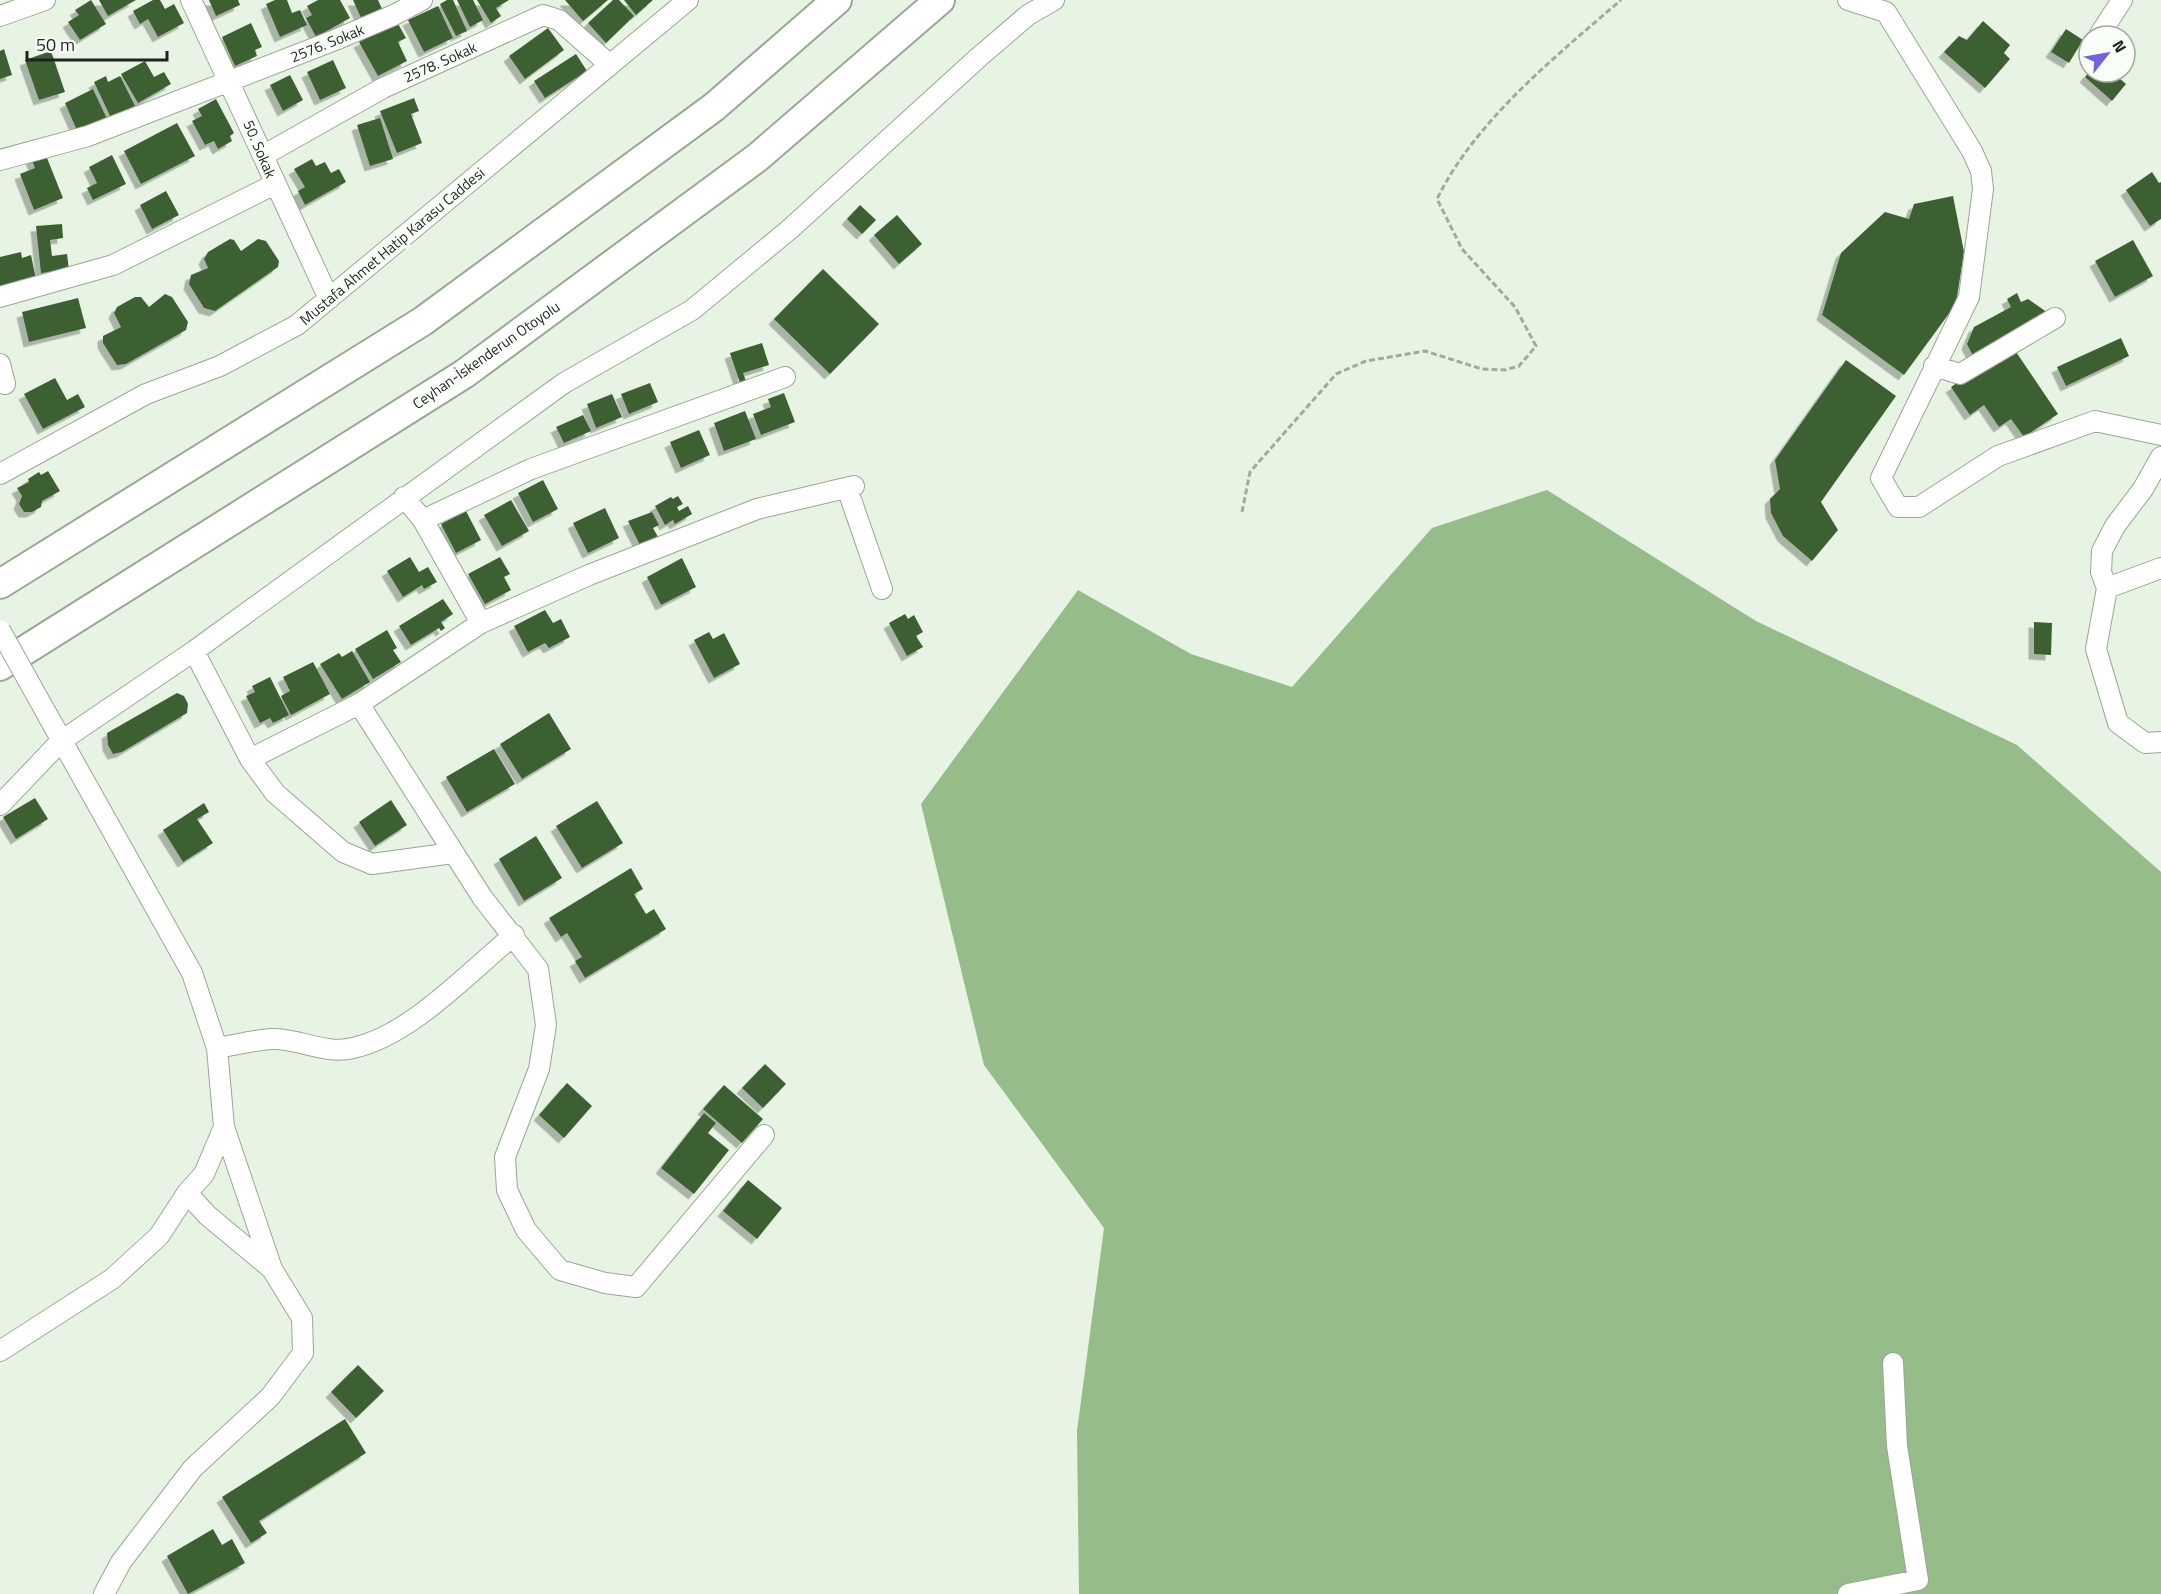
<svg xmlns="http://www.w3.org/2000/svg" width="2161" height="1594" font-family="'Titillium Web',sans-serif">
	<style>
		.forest { fill: #96bc8a }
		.building { fill: #3d6032; filter: url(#shadow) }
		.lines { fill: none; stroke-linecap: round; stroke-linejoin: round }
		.minor-casing { stroke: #9aa696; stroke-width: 22 }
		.highway-casing { stroke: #9aa696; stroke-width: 32 }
		.path { stroke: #a1aa9e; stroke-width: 3; stroke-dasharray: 6 3; stroke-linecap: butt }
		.minor { stroke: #fff; stroke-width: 20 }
		.highway { stroke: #fff; stroke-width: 28 }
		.minor-bridge-casing { stroke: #9aa696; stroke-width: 22; stroke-linecap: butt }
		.minor-bridge { stroke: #fff; stroke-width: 20 }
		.labels { text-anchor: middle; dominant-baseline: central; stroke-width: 6; stroke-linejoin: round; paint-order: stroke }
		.street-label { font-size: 15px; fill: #1f231e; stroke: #f9fff8 }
	</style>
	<defs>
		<filter id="shadow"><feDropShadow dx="-5.5" dy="5.5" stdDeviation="0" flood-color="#0004"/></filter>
	</defs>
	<rect width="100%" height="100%" fill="#e7f4e3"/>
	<path class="forest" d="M1547 490 1756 621 2017 745 2161 872V1594H1079L1077 1431 1104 1228 984 1065 921 804 1078 590 1191 654 1292 687 1432 528Z"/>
	<path class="building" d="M91 0 106 24 80 40 68 22 79 15 75 10Z
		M99 0H136L108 16Z
		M153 0H160L165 9 174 4 184 23 158 37 148 19 140 24 133 11Z
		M209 0H238L240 5 216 16Z
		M275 0H287L292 13 300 10 307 25 280 37 266 4Z
		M318 0H340L350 18 316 37 306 18 312 15 307 6Z
		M353 0H378L383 11 362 20Z
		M447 0H453L467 31 456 36 440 4Z
		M457 0H473L483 20 470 27Z
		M477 0H509L496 8 501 16 491 23Z
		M565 0H608L583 21Z
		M613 0H619L634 16 606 43 588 23Z
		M624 0H653L636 15Z
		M438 6 453 38 424 52 408 20Z
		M1983 21 2010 45 2004 53 2010 59 1985 88 1944 52 1959 36 1967 40Z
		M397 22 406 38 398 42 407 61 378 76 359 42Z
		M251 23 262 47 255 50 257 56 235 66 222 37Z
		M548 28 564 50 525 79 509 56Z
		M2066 29 2083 40 2069 63 2051 52Z
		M4 49 12 75 0 79V51Z
		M51 51 65 92 39 100 25 60Z
		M576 54 587 71 545 98 534 81Z
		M333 60 346 88 320 100 307 72Z
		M145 61 154 77 164 72 171 84 138 103 121 74Z
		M2089 72H2112L2126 84 2112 101 2085 77Z
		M290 75 303 100 283 111 270 85Z
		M106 76 108 82 120 76 135 106 111 118 94 82Z
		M93 89 108 121 79 135 65 103Z
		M414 98 419 111 411 114 422 143 397 153 380 111Z
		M216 99 234 133 230 136 232 141 218 149 214 141 205 145 192 121 202 116 198 109Z
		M380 118 393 159 370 166 357 125Z
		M177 123 195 156 141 184 124 151Z
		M45 153 63 198 34 210 20 174 35 168 31 158Z
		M112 155 126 184 93 200 87 188 97 183 89 167Z
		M312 159 316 166 325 162 331 173 339 169 346 182 305 205 298 191 305 187 294 169Z
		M2152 172 2159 183 2161 182V219L2150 226 2126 190Z
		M166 191 179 215 152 229 140 205Z
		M1953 196 1964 252 1956 304 1904 375 1822 315 1841 253 1885 212 1909 219 1914 204Z
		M860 205 876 220 862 234 847 219Z
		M897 215 922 244 899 264 874 235Z
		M62 224 63 238 50 240 52 256 67 254 69 270 41 273 36 226Z
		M230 239 234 240 241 251 258 239 266 241 279 261 278 267 215 311 204 308 189 284 191 275 208 268 204 259 208 252Z
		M2133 240 2153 276 2115 297 2095 261Z
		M21 252 22 258 31 255 36 279 0 287V257Z
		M823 269 879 324 830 374 774 319Z
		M2017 293 2021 302 2028 299 2051 315 1973 356 1967 344 1974 327 2011 307 2007 299Z
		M165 294 172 297 188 322 186 330 126 364 117 365 103 343V336L121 327 114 313 117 307 135 297H141L149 307Z
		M78 298 86 328 29 342 22 312Z
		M2121 338 2129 356 2066 386 2057 367Z
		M762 343 769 365 743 373 747 384 741 386 730 353Z
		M2012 346 2058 414 2024 437 2011 419 1999 427 1984 405 1970 415 1951 387Z
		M1846 360 1896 396 1821 502 1838 530 1812 561 1783 536 1771 513 1770 499 1780 489 1775 460Z
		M55 378 67 400 78 394 85 407 43 429 24 394Z
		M650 383 658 402 629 414 621 394Z
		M784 393 795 422 761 435 753 414 771 407 768 399Z
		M612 394 622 417 596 428 587 404Z
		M745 411 756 439 724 451 714 423Z
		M583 415 591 431 564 443 556 427Z
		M699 430 710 455 681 468 670 442Z
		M48 471 60 491 42 501 41 507 32 512H24L19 504 22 496 17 488 29 482 28 479 39 472 41 475Z
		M543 480 558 509 533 522 518 493Z
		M678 496 683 504 677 507 679 511 688 506 692 514 675 524 673 520 665 525 655 506 671 497 673 499Z
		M511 500 529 531 502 546 484 515Z
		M605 508 619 538 588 553 573 523Z
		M466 511 481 540 456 553 441 524Z
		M652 512 659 525 653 528 658 537 640 545 628 521Z
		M410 557 419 572 428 567 437 582 424 589 422 585 403 597 387 571Z
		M500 557 510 574 504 577 511 590 485 604 468 574Z
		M682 558 696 587 661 605 647 577Z
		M443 599 453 614 441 622 445 628 441 631 439 628 411 645 399 626Z
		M545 610 553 623 561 619 570 637 549 648 545 643 528 652 514 626Z
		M905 614 908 619 914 615 923 632 916 636 923 647 907 656 889 623Z
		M2034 622 2052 623 2051 655 2034 654Z
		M387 630 397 648 393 650 401 662 373 679 355 649Z
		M709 632 713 639 724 633 740 664 714 678 694 640Z
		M352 651 370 682 342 699 320 664 339 653 342 657Z
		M313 662 330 694 291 715 281 696 290 691 283 677Z
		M270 677 289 715 273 723 270 718 260 723 246 696 255 692 252 686Z
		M177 693 184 696 188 704 187 713 122 752 113 754 108 745 107 733Z
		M549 713 571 749 522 779 500 744Z
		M494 749 515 784 467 812 446 777Z
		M35 798 48 819 16 839 3 817Z
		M391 800 407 825 375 846 359 822Z
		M597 801 623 843 582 868 556 826Z
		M204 803 209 812 197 819 213 843 183 862 163 830Z
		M536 836 562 878 524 901 499 859Z
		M631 868 643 889 634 894 646 914 654 909 666 929 585 978 575 961 582 957 567 933 561 937 549 918Z
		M765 1064 786 1084 763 1108 742 1088Z
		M567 1083 592 1106 564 1138 539 1115Z
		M724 1085 763 1119 742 1143 703 1109Z
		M704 1113 716 1123 708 1133 729 1150 694 1194 661 1168Z
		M748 1180 782 1208 757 1239 723 1211Z
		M358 1365 384 1391 356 1418 331 1392Z
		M345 1419 366 1453 259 1521 267 1533 251 1543 222 1497Z
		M213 1529 222 1545 232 1539 245 1563 188 1594 167 1556Z"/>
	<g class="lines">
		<g class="minor-casing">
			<path id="minor" d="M191 0 329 299
				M1848 0 1886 12 1972 151 1981 171 1983 189 1969 297 1881 478 1898 507H1919L1998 456 2095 421 2161 435
				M0 16 45 0
				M2100 34 2122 0
				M264 155 383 88 543 15 559 20 610 65
				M0 160 88 136 335 40 394 15 422 0
				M0 297 113 265 275 184
				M0 364 5 384
				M1934 366 1960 374 2055 318
				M2161 457 2143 489 2115 526 2102 551 2101 572 2107 588 2096 649 2118 723 2145 743 2161 742
				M0 474 146 394 220 366 297 325 688 0
				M847 488 882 589
				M404 497 423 520 481 623
				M423 520 531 469 785 377
				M2107 588 2161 568
				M194 651 250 759 359 704 481 623 589 575 757 509 854 486
				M359 704 482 897 538 969 546 1025 539 1069 505 1157 507 1190 526 1230 560 1270 605 1283 636 1287 764 1135
				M250 759 275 793 343 852 372 864 453 853
				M0 805 61 741 194 651 564 383 692 310 790 229 979 57 1028 15 1054 0
				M217 1048C235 1045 254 1040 272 1039 299 1038 325 1055 353 1048 410 1036 469 972 514 935
				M224 1127 272 1269
				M0 1351 112 1279 159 1236 187 1193 204 1174 224 1127 217 1048 192 973 48 716
				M104 1594 121 1562 193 1468 270 1397 303 1353 302 1318 272 1269 207 1215 187 1193
				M1848 1594 1918 1580 1897 1446 1893 1363"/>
		</g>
		<g class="highway-casing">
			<path id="highway" d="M0 584 423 321 714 107 837 0
				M0 666 464 374 758 157 940 0"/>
		</g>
		<path class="path" d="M1242 512 1250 472 1336 374 1366 361 1425 351 1482 369 1505 370 1519 366 1536 346 1515 307 1462 249 1437 199C1475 121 1556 56 1621 0"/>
		<use href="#minor" class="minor"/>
		<use href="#highway" class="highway"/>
		<g class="minor-bridge-casing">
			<path id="minor-bridge" d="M0 630 48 716"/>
		</g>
		<use href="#minor-bridge" class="minor-bridge"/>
	</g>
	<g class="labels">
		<g class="street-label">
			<text transform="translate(327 43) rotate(-22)">2576. Sokak</text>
			<text transform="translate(440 62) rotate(-24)">2578. Sokak</text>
			<text transform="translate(260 149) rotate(67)">50. Sokak</text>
			<text transform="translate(392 246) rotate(-40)">Mustafa Ahmet Hatip Karasu Caddesi</text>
			<text transform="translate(486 355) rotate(-35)">Ceyhan-İskenderun Otoyolu</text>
		</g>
	</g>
	<g transform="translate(2107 54) rotate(59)"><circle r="28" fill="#f9fff8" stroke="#a2a7a1" stroke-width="1.5"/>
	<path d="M0-4.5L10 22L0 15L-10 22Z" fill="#7961dc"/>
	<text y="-9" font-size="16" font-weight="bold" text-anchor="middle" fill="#1f231e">N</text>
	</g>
	<path d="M27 51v9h140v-9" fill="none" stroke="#1f231e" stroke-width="3"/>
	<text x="36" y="51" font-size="18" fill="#1f231e" stroke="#f9fff8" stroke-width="4.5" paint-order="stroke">50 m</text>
</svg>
